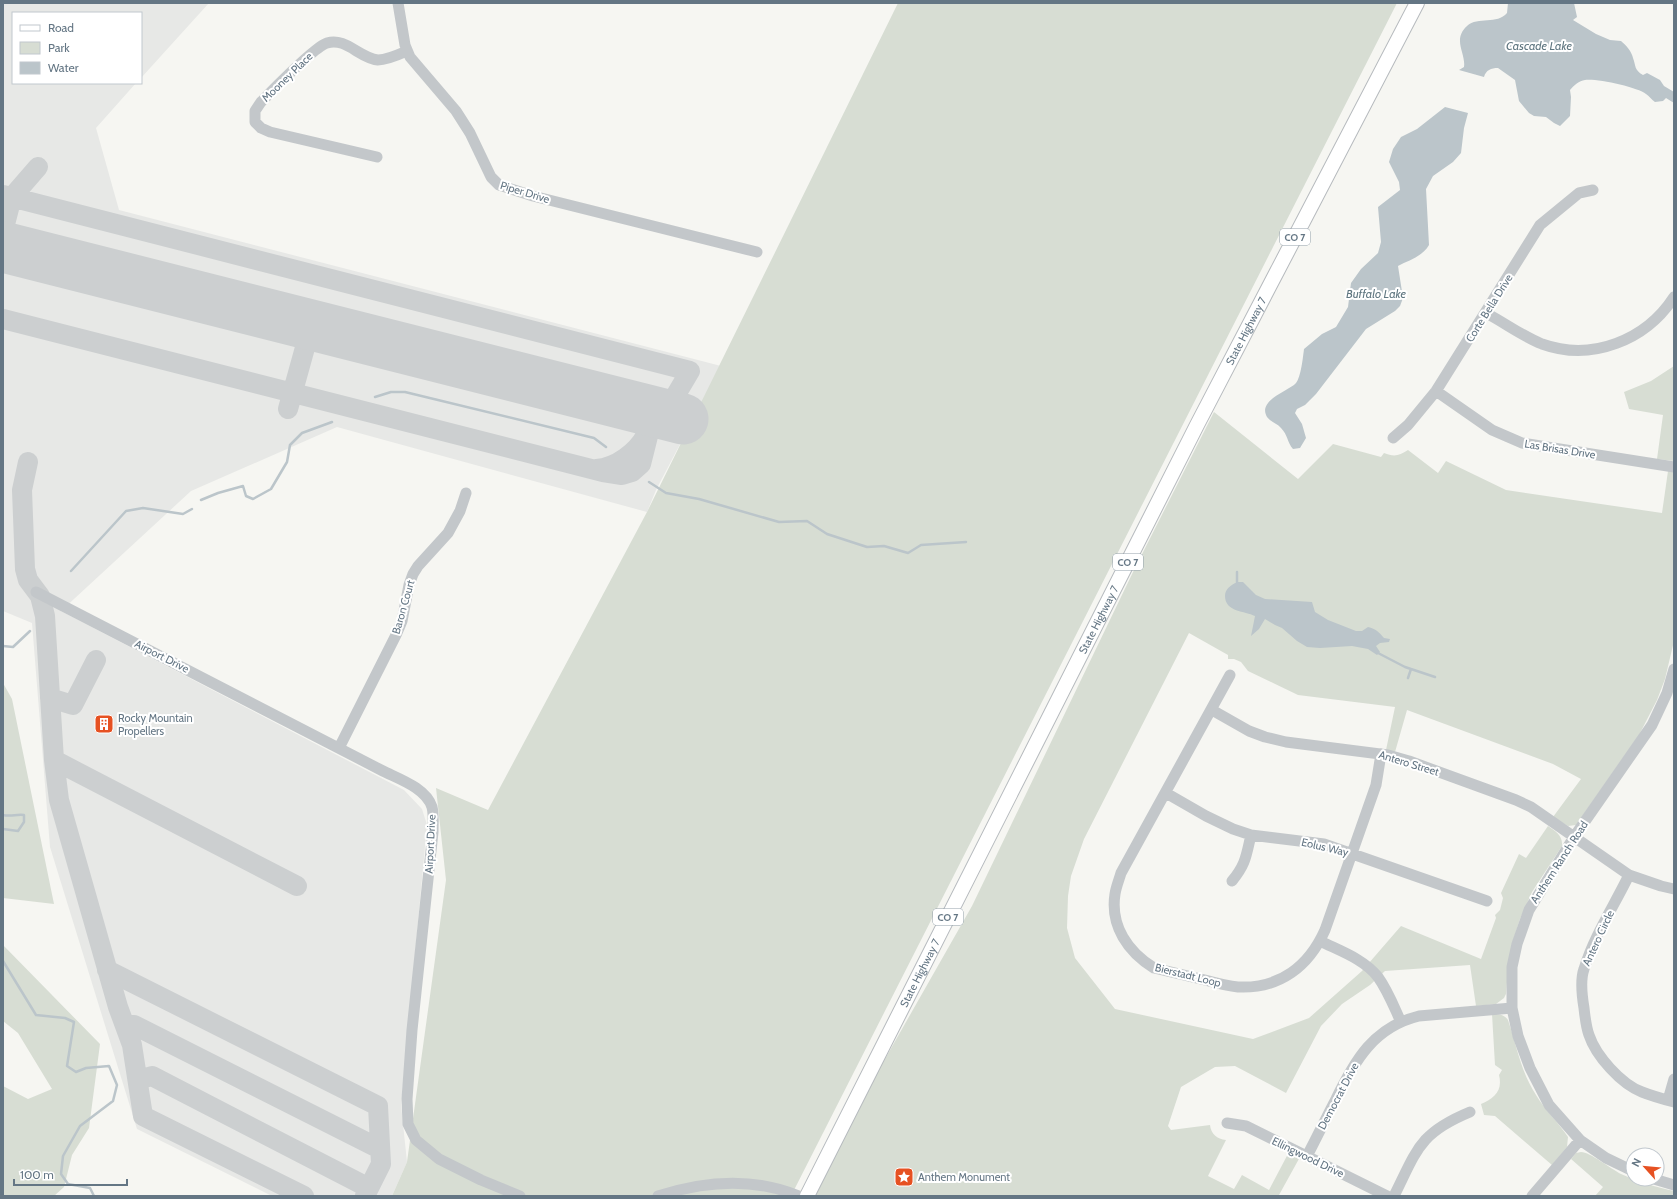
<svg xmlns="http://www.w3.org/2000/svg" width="1677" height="1199" font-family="Cabin,sans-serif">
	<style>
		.built { fill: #e7e8e6 }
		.green { fill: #d7ddd3 }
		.water { fill: #bbc5ca }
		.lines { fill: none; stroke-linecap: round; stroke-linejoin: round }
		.stream { stroke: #bbc5ca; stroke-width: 2.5 }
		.taxiway { stroke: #cccfd0; stroke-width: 20 }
		.runway { stroke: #cccfd0; stroke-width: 51 }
		.major-casing { stroke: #b6babe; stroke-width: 16 }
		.minor { stroke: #c3c7ca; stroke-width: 11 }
		.major { stroke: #fff; stroke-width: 14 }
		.labels { text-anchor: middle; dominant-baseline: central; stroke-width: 4; stroke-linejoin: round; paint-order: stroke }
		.shield { fill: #fff; stroke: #929fa9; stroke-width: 1 }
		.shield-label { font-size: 10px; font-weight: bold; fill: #647684 }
		.street-label { font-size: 11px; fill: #647684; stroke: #fff }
		.poi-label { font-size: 11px; fill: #647684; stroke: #fff; text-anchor: start }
		.water-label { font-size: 12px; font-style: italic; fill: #607781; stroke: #fff }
	</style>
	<rect width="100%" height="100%" fill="#f6f6f2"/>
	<path class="built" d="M3 3H209L141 78V13H13V83H136L96 128 119 210 721 366 656 490 647 512 337 427 191 491 61 611 404 790 422 809 427 825 401 1105 407 1162 392 1196H272L137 1129 50 847 32 623 3 611Z"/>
	<path class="green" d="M898 3H1397L791 1196H392L407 1162 446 880 436 788 488 810 647 512Z
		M1674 366V461L1657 459 1663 415 1629 409 1624 392 1651 381Z
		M1214 412 1298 479 1333 444 1381 457 1384 453C1394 457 1399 456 1408 450L1438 473 1446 461 1506 490 1662 513 1668 471 1674 472V641L1665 679 1657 700 1639 735 1576 825 1568 826 1553 817 1581 779 1553 764 1407 710 1395 752 1386 750 1395 707 1298 695 1248 671 1241 662 1234 659H1228V655L1189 633 1084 839 1071 876 1068 896 1067 928 1075 958 1115 1009 1253 1039 1309 1018 1362 971 1401 926 1481 959 1496 918 1495 915 1500 910 1503 898 1501 893 1519 854 1526 858 1548 826C1555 831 1563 835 1562 846L1532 892 1520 919 1512 944 1508 970 1506 994 1504 998 1496 1004 1476 1006 1470 965 1385 971 1370 985 1342 1004 1321 1026 1286 1093 1235 1066 1215 1067 1181 1087 1168 1126 1171 1130 1210 1125C1211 1134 1217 1139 1226 1140L1208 1176 1234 1189 1242 1175 1269 1190 1289 1152 1300 1157 1279 1195 1281 1196H807L972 906 1134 570Z
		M3 683 12 699 54 904 3 898Z
		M3 945 100 1044 89 1128 72 1155 64 1187 54 1196H3V1086L28 1099 52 1089 18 1033 3 1021Z
		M1492 1014C1498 1014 1504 1014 1508 1020 1517 1046 1520 1070 1536 1095 1545 1110 1558 1122 1568 1137L1567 1147 1552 1165 1495 1116 1484 1115 1481 1104C1494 1098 1503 1091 1499 1075L1502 1070 1495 1065Z
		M1581 1152C1590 1152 1611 1169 1621 1174 1638 1182 1656 1187 1674 1191V1196H1595L1603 1187 1571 1159 1576 1153Z"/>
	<path class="water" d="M1508 3H1574L1577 17 1573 20 1596 34 1610 40 1621 41C1626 45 1632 52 1633 58 1636 66 1634 70 1643 75L1647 73 1660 80 1664 86 1674 92V103L1666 98 1663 101 1655 102C1652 100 1649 96 1646 94 1638 87 1595 78 1585 80 1579 81 1574 85 1570 90L1571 97 1570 116 1560 126 1554 123 1546 117 1534 116 1529 113 1519 101 1515 80 1498 68C1491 68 1486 70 1484 77L1459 70 1464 67C1466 53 1452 40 1467 26 1478 16 1497 25 1507 13Z
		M1445 107 1468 113 1464 128 1461 153 1453 162 1433 176 1426 189 1429 245C1422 257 1409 260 1398 266L1403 298 1400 306 1395 311 1366 329 1316 394 1305 405 1297 409 1295 413 1302 424 1306 438 1300 448 1293 449C1287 442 1288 435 1281 428 1277 423 1271 422 1267 417 1257 400 1289 391 1296 383 1301 377 1303 357 1304 349L1322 334 1336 327 1348 307 1351 283 1361 269 1378 253 1381 242 1378 207 1400 190 1399 182 1389 162 1393 149 1401 137 1417 129Z
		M1237 582H1243L1256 595 1265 599 1312 602 1315 612 1328 620 1356 631H1362L1368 627C1376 629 1379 632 1384 638L1390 639 1389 642 1380 643 1376 646 1380 652 1377 655 1368 649 1352 646 1320 648 1307 647 1297 641 1282 628 1275 625 1265 619 1259 629 1251 636 1255 616C1245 611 1225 612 1225 596 1225 589 1231 585 1237 582Z"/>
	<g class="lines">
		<path class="stream" d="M375 397 391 392H405L594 438 606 447
			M649 482 666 493 699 499 779 522 807 521 827 534 867 547 884 546 908 553 921 545 966 542
			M201 500 218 493 243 486 246 496 253 499 271 489 287 462 290 445 302 433 332 422
			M71 571 126 511 143 508 183 514 192 509
			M1237 572V582
			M3 646 13 647 30 631
			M1378 653 1405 667 1435 677
			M1408 678 1411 669
			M3 815C11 817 16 814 24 815V822L18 831 3 829
			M3 961 36 1015 65 1018 74 1022 67 1066 76 1072 86 1068 109 1066 117 1085 113 1101 80 1126 63 1156 61 1174 68 1184 90 1188 94 1196"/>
		<path class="taxiway" d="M3 195 690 371 664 415
			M3 232 12 197 38 167
			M3 319 603 472 622 475 632 472 641 464 654 412
			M288 409 311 326
			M28 462 22 490 25 569 28 580 40 596 45 616 54 760 59 800 118 1007 132 1045 143 1116 304 1196
			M596 469C616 468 637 452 646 435
			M50 698 73 705 96 660
			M54 760 297 886
			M107 970 378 1106 381 1164 365 1196
			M125 1025H134L380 1149
			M138 1080 152 1076 369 1188"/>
		<path class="runway" d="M3 247 683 419"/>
		<g class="major-casing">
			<g id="major">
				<path id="s1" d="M807 1196 1197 425 1417 3"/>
			</g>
		</g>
		<path class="minor" d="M398 3 405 45 410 57 456 111 470 133 491 177 499 185 533 196 757 252
			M377 157 270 132 261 128 255 122V111L261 102C273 90 314 47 327 43 346 37 359 58 378 60 387 60 398 55 407 51
			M1486 313C1505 323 1522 336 1542 344 1592 362 1646 340 1674 297
			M1436 391 1492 430 1522 443 1674 467
			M1393 438 1408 425 1436 391 1540 225 1579 193 1593 190
			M36 592 383 771C399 779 426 788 432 807 434 815 433 824 433 832L412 1030 407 1099 408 1124 416 1140 439 1159 481 1180 520 1196
			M1230 675 1121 873C1119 880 1116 887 1115 894 1110 926 1128 952 1154 968 1171 972 1188 976 1205 980 1216 983 1227 986 1238 987 1280 989 1309 966 1325 930L1376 785 1381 754
			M1212 710 1249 731 1265 737 1286 742 1388 755 1409 761 1516 800 1531 807 1629 875 1661 886 1674 889
			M339 748 396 635 402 621 409 585 413 574 418 566 448 533 460 511 466 493
			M1166 793 1206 816 1233 829 1251 835 1324 844 1487 901
			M1629 875C1614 906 1594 936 1584 969 1580 980 1582 996 1584 1008 1585 1017 1586 1027 1589 1035 1596 1056 1621 1084 1642 1092 1652 1096 1663 1099 1674 1102
			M1232 881C1246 864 1246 856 1251 835
			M1320 941C1340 951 1364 959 1378 977 1388 991 1394 1007 1401 1022
			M1668 1100 1674 1079
			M1227 1123 1246 1126 1387 1196
			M1307 1156C1317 1137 1326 1118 1336 1099 1355 1060 1374 1027 1419 1016L1512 1008
			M1633 1171 1606 1158 1580 1140 1549 1105 1530 1068 1518 1036 1512 1008V967L1517 944 1529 910 1574 837 1652 725 1667 693 1674 669
			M1654 1179 1674 1185
			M658 1196C704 1181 753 1177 799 1196
			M1394 1196C1417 1150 1419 1133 1470 1112
			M1532 1196 1580 1140"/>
		<use href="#major" class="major"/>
	</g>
	<defs>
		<g id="building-square" transform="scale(1)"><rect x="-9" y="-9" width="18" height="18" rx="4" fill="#e65122" stroke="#fff"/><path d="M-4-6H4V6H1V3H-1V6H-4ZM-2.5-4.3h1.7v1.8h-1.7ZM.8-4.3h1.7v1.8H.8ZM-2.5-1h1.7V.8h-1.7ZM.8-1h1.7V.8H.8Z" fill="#fff"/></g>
		<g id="sight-square" transform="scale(1)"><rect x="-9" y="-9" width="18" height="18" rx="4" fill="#e65122" stroke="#fff"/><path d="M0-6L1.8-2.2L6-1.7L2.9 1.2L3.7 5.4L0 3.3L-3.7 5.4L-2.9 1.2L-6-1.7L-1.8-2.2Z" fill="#fff"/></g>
	</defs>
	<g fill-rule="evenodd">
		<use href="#building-square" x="104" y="724"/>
		<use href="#sight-square" x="904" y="1177"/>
	</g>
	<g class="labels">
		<g class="shield">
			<rect x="1280" y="229" width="30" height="16" rx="3"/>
			<rect x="1113" y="554" width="30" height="16" rx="3"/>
			<rect x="933" y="909" width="30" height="16" rx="3"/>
		</g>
		<g class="shield-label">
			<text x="1295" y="237">CO 7</text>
			<text x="1128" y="562">CO 7</text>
			<text x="948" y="917">CO 7</text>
		</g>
		<g class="street-label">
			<text transform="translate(287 77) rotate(-44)">Mooney Place</text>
			<text transform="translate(525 192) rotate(17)">Piper Drive</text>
			<text transform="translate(1489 308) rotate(-58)">Corte Bella Drive</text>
			<text stroke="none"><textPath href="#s1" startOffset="970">State Highway 7</textPath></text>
			<text transform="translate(1560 449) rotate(9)">Las Brisas Drive</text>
			<text transform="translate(403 607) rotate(-74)">Baron Court</text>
			<text stroke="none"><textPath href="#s1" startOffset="646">State Highway 7</textPath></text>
			<text transform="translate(162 656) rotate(27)">Airport Drive</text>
			<text transform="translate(1409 763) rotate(17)">Antero Street</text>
			<text transform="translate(430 844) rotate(-87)">Airport Drive</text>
			<text transform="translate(1325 847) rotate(13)">Eolus Way</text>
			<text transform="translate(1559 862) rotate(-57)">Anthem Ranch Road</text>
			<text transform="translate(1598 938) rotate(-65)">Antero Circle</text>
			<text stroke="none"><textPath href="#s1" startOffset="250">State Highway 7</textPath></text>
			<text transform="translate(1188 975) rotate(14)">Bierstadt Loop</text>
			<text transform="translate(1338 1096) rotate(-62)">Democrat Drive</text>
			<text transform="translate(1308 1157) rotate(26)">Ellingwood Drive</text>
		</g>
		<g class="poi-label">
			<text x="118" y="718">Rocky Mountain<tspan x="118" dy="13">Propellers</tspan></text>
			<text x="918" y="1177">Anthem Monument</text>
		</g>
		<g class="water-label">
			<text x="1539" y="45">Cascade Lake</text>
			<text x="1376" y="293">Buffalo Lake</text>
		</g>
	</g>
	<rect width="1677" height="1199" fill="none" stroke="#647684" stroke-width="8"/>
	<rect x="12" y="12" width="130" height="72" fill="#ffffff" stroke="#c1c8ce"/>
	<rect x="20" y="25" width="20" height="6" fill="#ffffff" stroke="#c1c8ce"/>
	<text x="48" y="32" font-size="12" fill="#647684">Road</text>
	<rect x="20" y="42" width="20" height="12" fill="#d7ddd3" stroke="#c1c8ce"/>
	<text x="48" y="52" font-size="12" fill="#647684">Park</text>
	<rect x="20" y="62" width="20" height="12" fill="#bbc5ca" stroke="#c1c8ce"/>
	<text x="48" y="72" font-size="12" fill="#647684">Water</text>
	<g transform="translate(1645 1167) rotate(297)"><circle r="19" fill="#ffffff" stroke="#c1c8ce"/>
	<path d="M0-3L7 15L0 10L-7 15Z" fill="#e65122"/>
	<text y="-6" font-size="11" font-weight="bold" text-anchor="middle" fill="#647684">N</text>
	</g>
	<path d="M14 1179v6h113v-6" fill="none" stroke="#647684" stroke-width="2"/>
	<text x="20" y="1179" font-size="12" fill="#647684" stroke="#ffffff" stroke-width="3" paint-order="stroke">100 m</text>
</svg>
